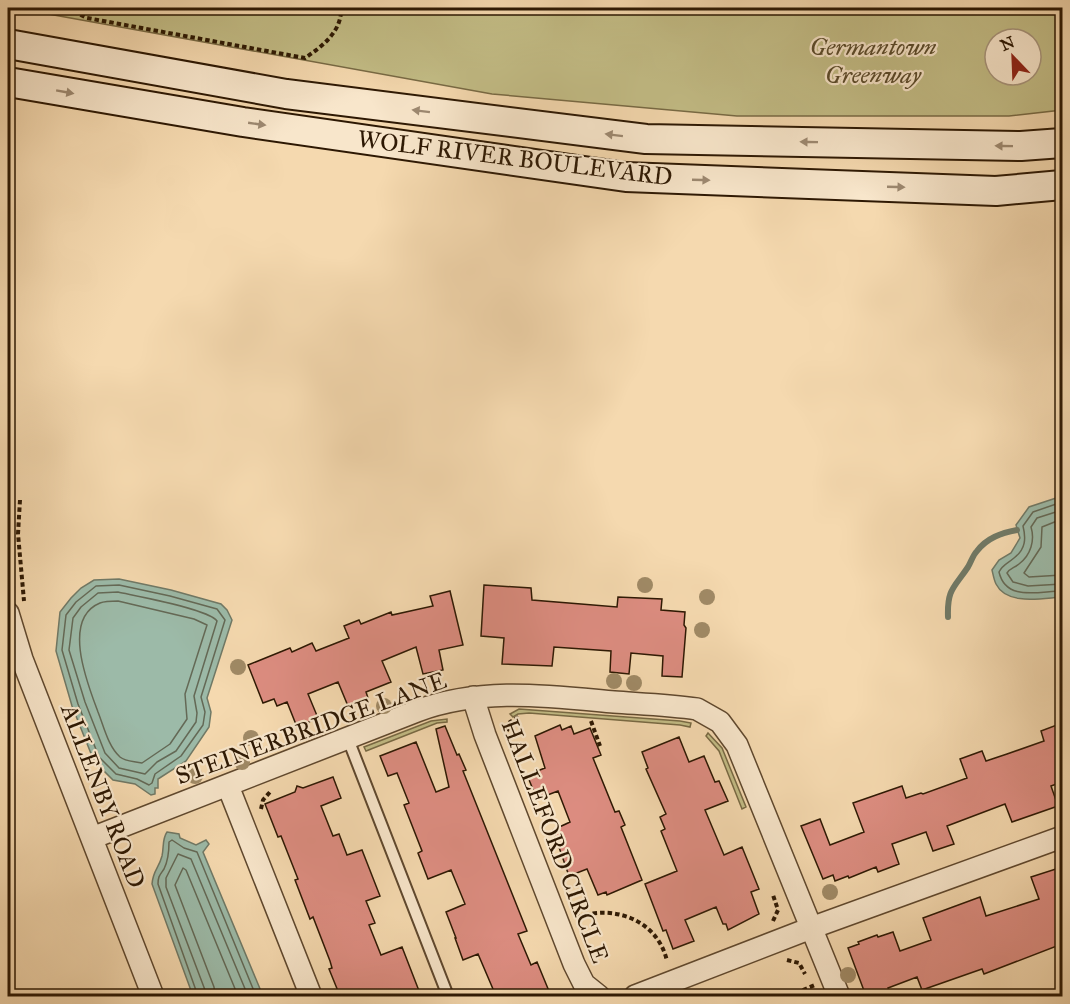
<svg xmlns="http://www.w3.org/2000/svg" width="1070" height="1004" font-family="'IM FELL Great Primer',serif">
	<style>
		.green { fill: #c3bd86; stroke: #786a44; stroke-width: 1.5; fill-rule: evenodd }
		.water { fill: #9cbaa8; stroke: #707966; stroke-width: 1.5 }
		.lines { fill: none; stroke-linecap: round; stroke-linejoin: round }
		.shore { stroke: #646956; stroke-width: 1.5 }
		.stream { stroke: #707966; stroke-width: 6 }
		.building { fill: #dd8d81; stroke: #2d1803; stroke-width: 1.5 }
		.service-casing { stroke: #5f482e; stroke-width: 14 }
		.minor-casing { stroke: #5f482e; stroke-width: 24 }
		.secondary-casing { stroke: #2d1803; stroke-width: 32 }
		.path { stroke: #2d1803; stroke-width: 4; stroke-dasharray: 4.5 3; stroke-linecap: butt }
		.service { stroke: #f8e6cb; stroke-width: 10 }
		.minor { stroke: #f8e6cb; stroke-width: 21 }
		.secondary { stroke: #f8e6cb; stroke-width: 28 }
		.tree { fill: #a08a66 }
		.oneway { fill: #9d8971 }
		.labels { text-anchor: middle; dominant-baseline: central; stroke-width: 4.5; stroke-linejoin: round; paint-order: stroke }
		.park-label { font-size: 24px; font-style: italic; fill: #5a4a2a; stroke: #f8e6cb }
		.street-label { font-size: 24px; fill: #2d1803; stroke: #f8e6cb }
	</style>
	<rect width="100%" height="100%" fill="#f5d9af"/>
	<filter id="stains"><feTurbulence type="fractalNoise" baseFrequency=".00333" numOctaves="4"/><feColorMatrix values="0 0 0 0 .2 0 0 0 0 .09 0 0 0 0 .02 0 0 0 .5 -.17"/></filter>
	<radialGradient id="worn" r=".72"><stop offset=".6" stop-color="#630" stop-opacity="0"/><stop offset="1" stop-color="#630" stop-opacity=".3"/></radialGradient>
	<path class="green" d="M15 8H1062V110L1009 116H737L492 94ZM995 39H1031V75H995Z
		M519 709 680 721 691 723 690 727 680 725 529 713 518 714 513 717 510 714Z
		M447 719V722L437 723 366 751 364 747 431 721Z
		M708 733 722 748 746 807 742 809 719 751 706 736Z"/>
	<path class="water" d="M1062 496V597C1043 598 1007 606 996 584 994 580 993 574 992 570L999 560 1011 553 1020 538 1016 525 1029 507Z
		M119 579 171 590 221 604 227 610 232 620 207 698 211 712 209 727 186 761 158 779V788H155V794L151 795 135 784 113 780 94 761 72 706 56 651 60 612 71 598 81 588 94 580Z
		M167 832 179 834 180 838 196 845 206 840 209 844 203 852 263 996H193L152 884C153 870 159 868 162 856 164 847 162 839 167 832Z"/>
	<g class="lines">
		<path class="shore" d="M1062 502 1033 512 1023 526C1026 538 1026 549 1014 558 1007 564 1003 564 999 572 1006 602 1039 591 1062 591
			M1062 510 1037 518 1031 527C1035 540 1031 555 1019 564 1014 568 1010 568 1007 573L1013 582 1028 586 1062 584
			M1062 519 1042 527 1041 547 1024 573 1029 577 1062 575
			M119 585 170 596 217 609 225 620 201 697 205 712 203 725 181 756 155 774 152 783 149 785 137 779 116 774 99 757 78 704 62 650 66 615 76 602 96 586Z
			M118 592C136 596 209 609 217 621L194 696 197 713 196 722 176 751 157 762 145 774 119 768 105 753 85 702 69 650 73 618 81 607 98 593Z
			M118 601 194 619 207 625 185 694 187 719 170 744 142 763C134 761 126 762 120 757 108 746 104 727 98 712 88 685 61 619 100 603 105 601 112 601 118 601Z
			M198 996 158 884C158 876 160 875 164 869 168 861 169 851 169 842L172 840 184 848 197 852 256 996
			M206 996 205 990 166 887V878L178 854 191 859 248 996
			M215 996 214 987 175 885 183 868 186 870 238 996"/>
		<path class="stream" d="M948 617C947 589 954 588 968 567 971 562 973 555 977 551 987 538 1001 533 1017 530"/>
	</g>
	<path class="building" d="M484 585 531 588 532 600 581 604 617 607 618 597 662 599 661 610 685 612 684 625 686 628 682 677 662 676 663 656 631 653 629 674 610 672 611 651 554 647 552 666 502 664 504 638 481 636Z
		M450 591 463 645 439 650 443 670 423 674 416 647 382 661 391 682 366 692 368 698 348 706 338 682 308 694 318 718 297 727 287 702 277 706 274 699 263 703 248 665 290 648 292 652 312 643 316 651 349 638 344 626 359 620 361 624 391 612 392 615 433 606 430 596Z
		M1062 723V782L1051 786 1058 806 1012 822 1005 804 947 826 954 844 933 851 926 832 892 844 899 864 878 872 876 867 849 878 848 876 835 881 833 875 823 879 801 826 820 819 830 845 864 832 853 803 902 786 906 798 921 793 923 794 967 778 960 759 982 751 986 761 1007 754 1044 741 1041 731Z
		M560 725 562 730 571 726 574 734 590 728 601 755 593 758 615 812 619 811 625 825 621 827 642 880 607 895 606 892 598 895 587 869 569 876 553 830 570 822 558 791 537 799 527 775 545 768 535 736Z
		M445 726 457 755 459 754 466 770 463 771 527 931 518 934 531 965 537 962 551 996H496L478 954 463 960 455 938H456L446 912 465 904 451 870 428 879 418 853 422 851 404 805 409 803 397 773 388 776 380 756 416 742 436 792 449 787 436 729Z
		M679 737 689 762 704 756 715 782 719 781 728 801 705 810 724 855 742 847 759 889 751 892 759 914 728 930 726 924H723L716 907 685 920 694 941 673 949 666 930 663 931 645 884 677 871 661 831 665 829 660 817 666 814 646 769 648 768 642 752Z
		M333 777 341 798 321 806 333 836 339 834 347 855 362 850 380 896 366 901 375 923 369 925 381 955 402 947 421 996H340L329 969 332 968 330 961 313 917 310 919 295 880 298 879 281 836 278 837 265 804 295 792 297 786 303 788Z
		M1062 867V944L984 974 982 969 922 990 917 977 888 988 891 996H866L848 948 859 944 858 942 877 935 878 937 893 932 900 951 931 940 923 918 980 897 986 916 1039 899 1031 877Z"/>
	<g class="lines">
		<g class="service-casing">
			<path id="service" d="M348 739 448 996"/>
		</g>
		<g class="minor-casing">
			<path id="minor" d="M8 613 22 659 153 996
				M473 697 485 735 574 964 584 984 599 996
				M228 786 311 996
				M92 838 417 711C481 687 548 696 614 702 642 704 670 705 697 709L720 722 737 745 839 996
				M635 996 811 928 1062 837"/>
		</g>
		<g class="secondary-casing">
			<path id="secondary" d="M8 44 286 94 646 139 1021 146 1062 143
				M8 82 243 122 626 177 996 191 1062 185"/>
		</g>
		<path class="path" d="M67 8 87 18 305 58C323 46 342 31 341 8
			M20 500 18 534 24 601
			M591 721 600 746
			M507 731 510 722 519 717
			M261 809 263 800 270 792
			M578 917C615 904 658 921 667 961
			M773 921 778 910 773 895
			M787 960 799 963 805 974
			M796 993 815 985"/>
		<use href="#service" class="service"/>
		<use href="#minor" class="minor"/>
		<use href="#secondary" class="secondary"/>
	</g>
	<g class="tree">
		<circle cx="645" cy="585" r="8"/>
		<circle cx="707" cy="597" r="8"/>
		<circle cx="702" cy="630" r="8"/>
		<circle cx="238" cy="667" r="8"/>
		<circle cx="614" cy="681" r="8"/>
		<circle cx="634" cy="683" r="8"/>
		<circle cx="384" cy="706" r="8"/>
		<circle cx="251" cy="738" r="8"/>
		<circle cx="242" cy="762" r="8"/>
		<circle cx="195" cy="776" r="8"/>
		<circle cx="830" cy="892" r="8"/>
		<circle cx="848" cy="975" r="8"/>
	</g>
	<defs><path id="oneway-solid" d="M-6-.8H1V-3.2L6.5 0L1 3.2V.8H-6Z" transform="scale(1.5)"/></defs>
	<g class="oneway">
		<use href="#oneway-solid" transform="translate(65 92) rotate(10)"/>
		<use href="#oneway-solid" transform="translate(421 111) rotate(-173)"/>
		<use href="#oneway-solid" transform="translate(257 124) rotate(8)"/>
		<use href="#oneway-solid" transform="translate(614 135) rotate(-173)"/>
		<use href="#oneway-solid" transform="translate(809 142) rotate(-179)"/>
		<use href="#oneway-solid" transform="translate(1004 146) rotate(-179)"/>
		<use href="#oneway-solid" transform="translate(701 180) rotate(2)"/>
		<use href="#oneway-solid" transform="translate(896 187) rotate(2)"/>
	</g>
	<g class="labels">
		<g class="park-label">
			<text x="873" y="47">Germantown<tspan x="873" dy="28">Greenway</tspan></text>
		</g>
		<g class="street-label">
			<text transform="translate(515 158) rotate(7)">WOLF RIVER BOULEVARD</text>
			<text transform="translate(311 728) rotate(-20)">STEINERBRIDGE LANE</text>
			<text transform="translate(103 796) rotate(69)">ALLENBY ROAD</text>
			<text transform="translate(555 841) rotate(69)">HALLEFORD CIRCLE</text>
		</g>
	</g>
	<rect width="1070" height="1004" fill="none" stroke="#f5d9af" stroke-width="30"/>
	<rect x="9" y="9" width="1052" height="986" fill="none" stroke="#2d1803" stroke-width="3"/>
	<rect x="15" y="15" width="1040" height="974" fill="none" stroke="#2d1803" stroke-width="1.5"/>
	<g transform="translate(1013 57) rotate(337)"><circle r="28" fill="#f8e6cb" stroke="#a7947b" stroke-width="1.5"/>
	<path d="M0-4.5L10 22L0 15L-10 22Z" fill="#8f2418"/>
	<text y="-9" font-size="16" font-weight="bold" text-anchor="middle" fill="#2d1803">N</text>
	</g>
	<rect width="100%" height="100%" filter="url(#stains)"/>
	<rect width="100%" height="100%" fill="url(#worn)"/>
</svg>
